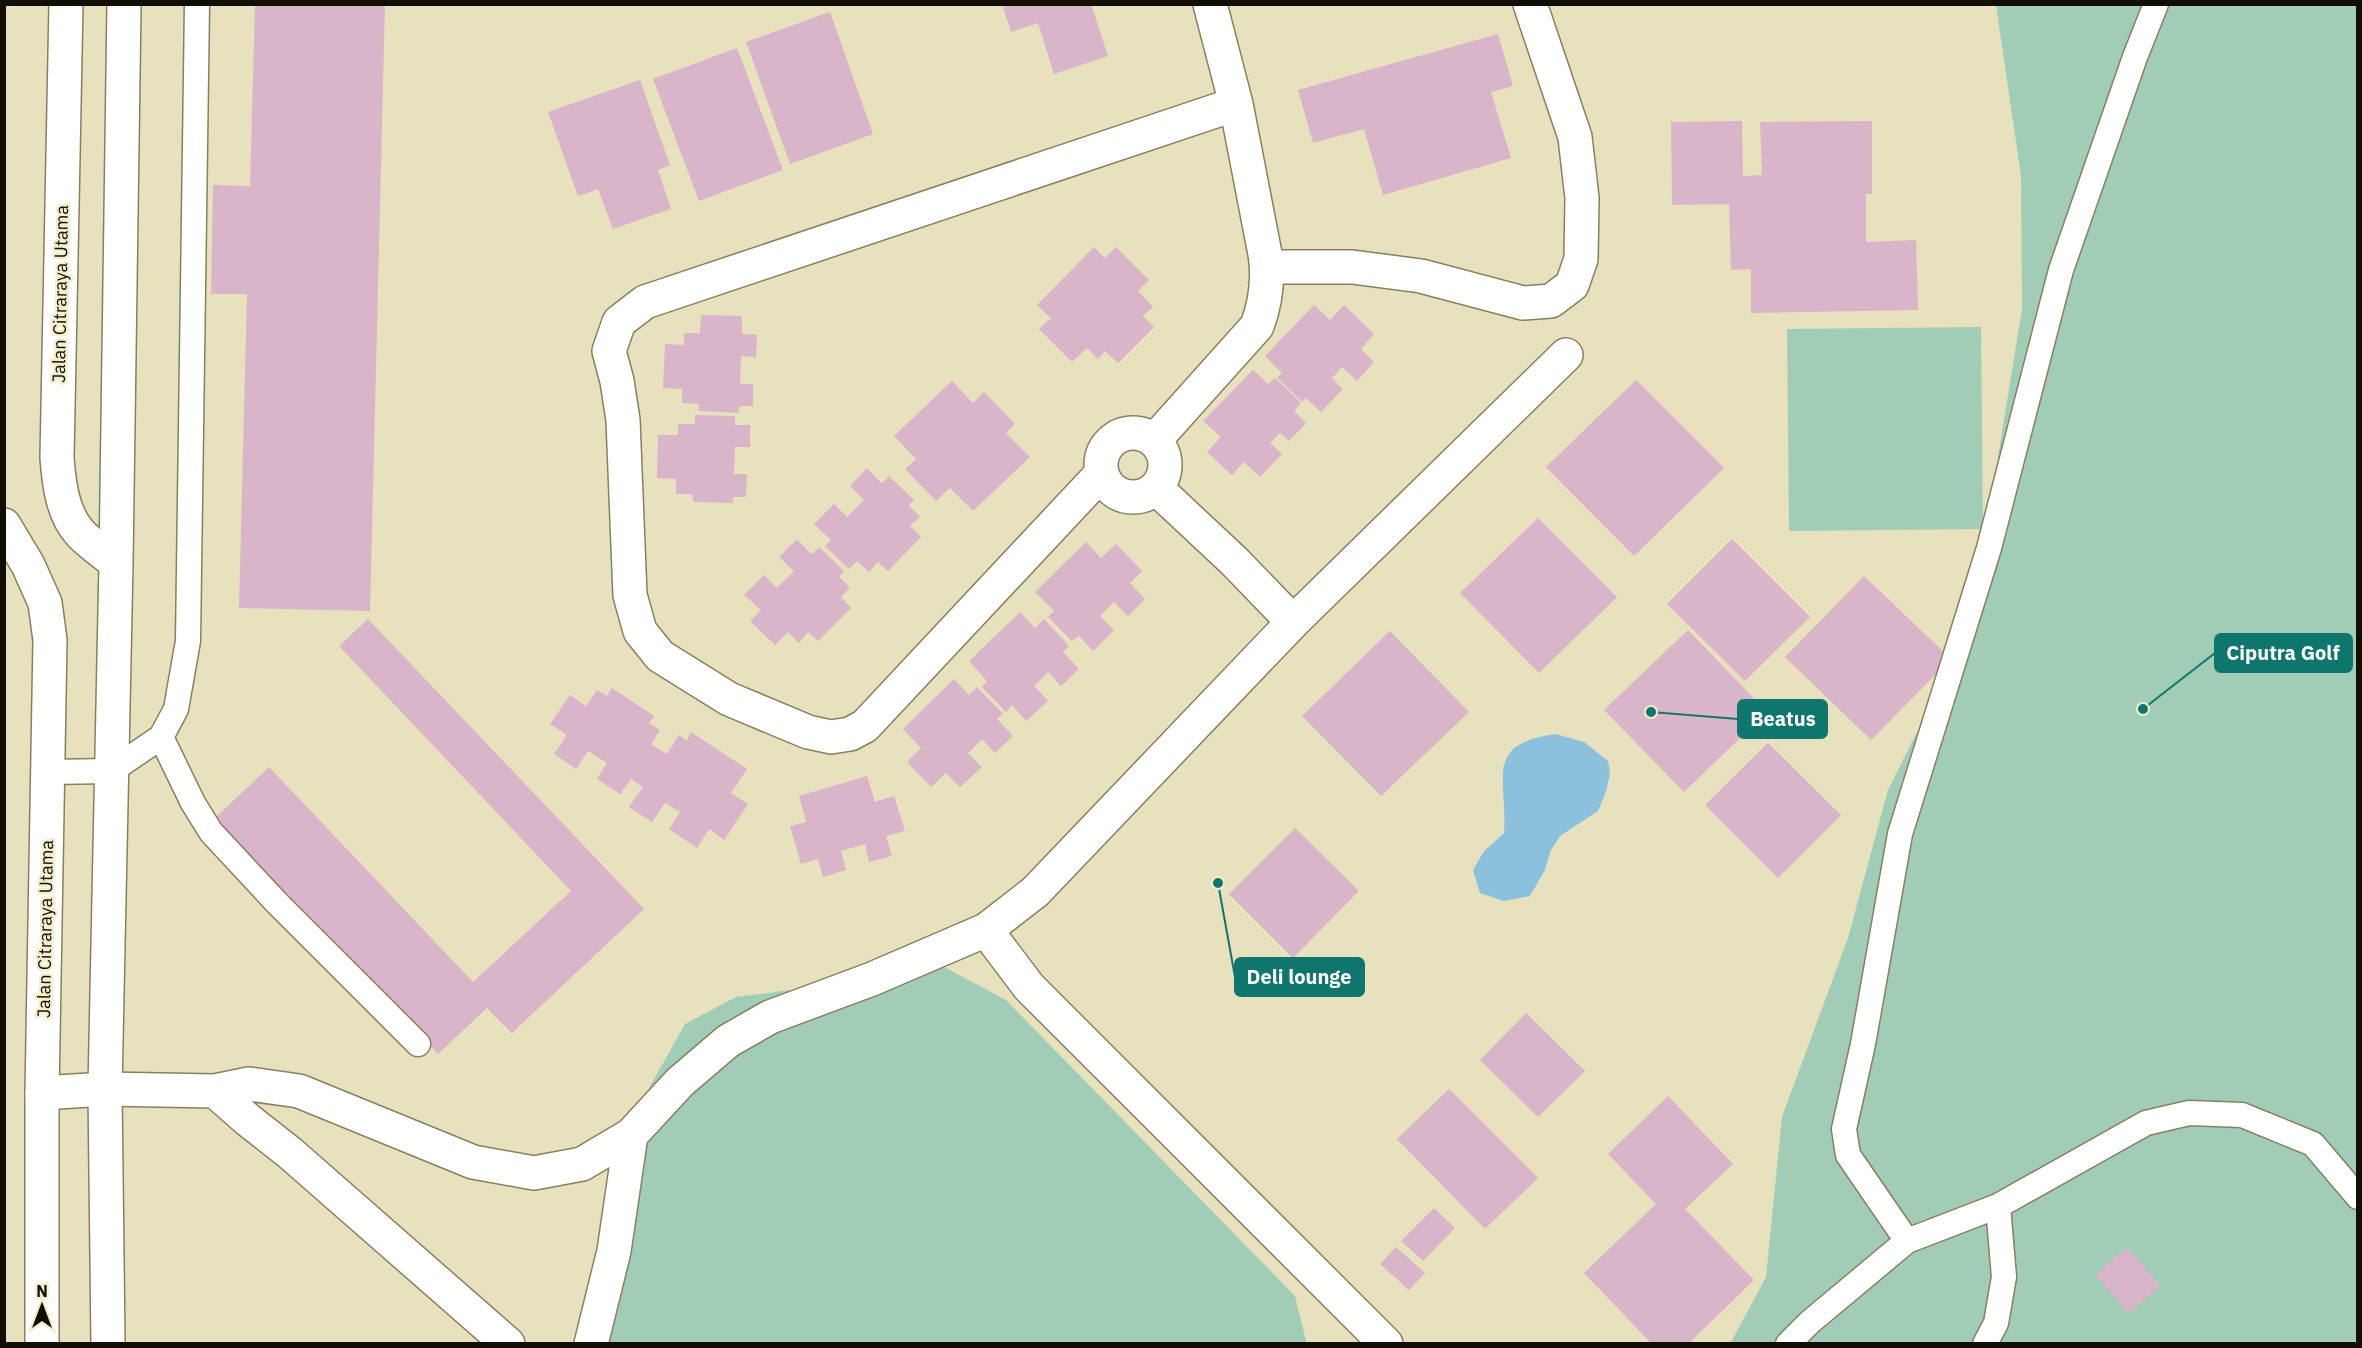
<svg xmlns="http://www.w3.org/2000/svg" width="2362" height="1348" font-family="'IBM Plex Sans',sans-serif">
	<style>
		.green { fill: #a1cdb6 }
		.water { fill: #8bc1dd }
		.building { fill: #d8b5c8 }
		.lines { fill: none; stroke-linecap: round; stroke-linejoin: round }
		.service-casing { stroke: #868060; stroke-width: 27 }
		.minor-casing { stroke: #868060; stroke-width: 36 }
		.tertiary-casing { stroke: #868060; stroke-width: 36 }
		.service { stroke: #fff; stroke-width: 24 }
		.minor { stroke: #fff; stroke-width: 33 }
		.tertiary { stroke: #fff; stroke-width: 33 }
		.labels { text-anchor: middle; dominant-baseline: central; stroke-width: 5; stroke-linejoin: round; paint-order: stroke }
		.street-label { font-size: 18px; fill: #110e04; stroke: #f5eecb }
		.leader { fill: none; stroke: #0f766e; stroke-width: 2 }
		.callout-dot { fill: #0f766e; stroke: #f5eecb; stroke-width: 2 }
		.callout { fill: #0f766e; stroke: #0f766e; stroke-width: 2 }
		.callout-label { font-size: 20px; text-anchor: middle; font-weight: bold; fill: #fff }
	</style>
	<rect width="100%" height="100%" fill="#e7e1be"/>
	<path class="green" d="M1996 5H2357V1343L1730 1344 1766 1277 1782 1117 1848 938 1888 790 1953 660 1985 536 2022 309 2021 176Z
		M1981 327 1983 529 1789 531 1787 329Z
		M931 960 1006 1000 1295 1296 1306 1341 1304 1344H606L629 1124 685 1024 736 997 845 983Z"/>
	<path class="water" d="M1556 734 1584 742 1608 761 1610 773 1606 792 1598 811 1560 836 1550 852 1545 870 1530 896 1504 901 1480 893 1473 870 1484 851 1504 833C1508 779 1482 744 1556 734Z"/>
	<path class="building" d="M255 4H385L370 611 239 608 247 294H211L213 185 250 186Z
		M1002 4H1091L1108 56 1054 74 1038 23 1011 32Z
		M830 12 873 134 790 164 746 42Z
		M1498 34 1513 86 1491 92 1511 158 1383 195 1364 129 1313 143 1298 90Z
		M737 48 783 170 699 201 653 79Z
		M640 80 670 165 658 170 671 209 613 229 598 189 578 196 548 112Z
		M1742 121 1743 176 1762 175 1760 122 1872 121V194H1866V242L1916 240 1918 310 1751 313V269L1731 270 1729 204 1672 205 1671 122Z
		M1094 247 1105 258 1116 247 1149 280 1138 291 1153 307 1143 316 1154 327 1118 363 1105 351 1098 359 1087 348 1072 362 1039 329 1051 318 1037 305Z
		M1314 305 1330 320 1344 305 1374 334 1361 349 1374 362 1357 381 1342 367 1332 378 1343 389 1321 412 1306 398 1302 402 1277 378 1282 373 1265 356Z
		M701 315 742 316V334L757 335 756 357 741 356 740 384H753V406H739V413L699 411V404L682 403V389L663 388 665 344 684 345V333H700Z
		M1253 370 1268 384 1275 378 1301 403 1294 411 1306 423 1289 441 1280 433 1270 443 1282 454 1260 477 1244 462 1232 475 1207 452 1221 437 1203 421Z
		M1636 380 1724 468 1634 556 1546 467Z
		M952 381 973 403 984 392 1015 424 1006 433 1030 457 973 511 950 488 936 501 905 469 916 459 894 436Z
		M695 415 735 416V425H750V447H735L734 474H747L746 497H733V503L693 502V494H676V479L657 478 658 435H678V424H695Z
		M867 468 880 482 883 483 889 476 914 500 909 506 920 517 910 526 921 537 888 571 878 562 869 572 857 561 849 569 825 546 831 540 814 524 834 504 847 517 864 500 850 486Z
		M1538 518 1617 597 1539 673 1460 593Z
		M797 539 810 553H813L819 547 844 571 839 577 850 587 841 597 851 608 818 641 808 632 799 643 788 632 775 645 750 621 761 610 744 595 764 575 777 588 794 571 779 557Z
		M1732 539 1810 617 1745 681 1667 604Z
		M1086 542 1101 558 1116 544 1142 571 1130 583 1145 599 1128 616 1114 602 1100 616 1114 630 1093 651 1079 636 1072 641 1048 617 1054 611 1035 592Z
		M1864 576 1951 659 1871 740 1785 657Z
		M1020 612 1035 628 1044 619 1069 646 1063 652 1079 669 1061 686 1048 672 1034 686 1048 701 1026 721 1012 705 1006 712 982 687 987 681 969 661Z
		M368 619 644 909 512 1033 487 1008 438 1054 214 819 269 767 473 982 571 891 339 646Z
		M1688 630 1767 712 1684 792 1604 710Z
		M1390 631 1469 712 1381 796 1302 716Z
		M954 679 969 695 977 687 1003 714 997 719 1013 736 995 753 982 739 968 753 982 767 960 787 946 773 931 787 907 762 921 748 903 729Z
		M612 688 654 716 649 723 660 730 651 744 667 754 679 735 687 741 691 732 747 769 731 793 748 804 724 840 709 829 697 848 669 829 680 812 665 803 652 822 629 807 643 787 631 779 620 794 597 779 607 763 588 751 576 769 554 754 567 735 550 724 570 695 586 706 597 690 607 696Z
		M1768 743 1841 815 1778 878 1705 805Z
		M867 776 875 802 894 796 905 831 886 836 892 856 869 862 865 844 841 851 846 870 823 877 818 859 801 864 790 826 806 822 799 796Z
		M1295 828 1359 891 1293 958 1229 894Z
		M1526 1013 1585 1071 1538 1117 1480 1060Z
		M1449 1089 1538 1178 1485 1229 1397 1139Z
		M1668 1096 1733 1164 1685 1209 1754 1280 1688 1344H1652L1584 1273 1656 1204 1608 1154Z
		M1434 1208 1455 1228 1423 1261 1401 1241Z
		M1396 1247 1425 1273 1409 1290 1380 1264Z
		M2127 1247 2161 1286 2129 1313 2095 1275Z"/>
	<g class="lines">
		<g class="service-casing">
			<path id="service" d="M161 737 193 803 211 832 277 903 418 1044
				M48 772 111 771 161 737 176 709 188 641 197 4
				M1907 1241 1848 1155 1844 1129 1863 1044 1900 834 1989 548 2061 270 2135 57 2156 4
				M1788 1344 1810 1322 1907 1241 1998 1206 2146 1123 2189 1113 2242 1115 2313 1144 2358 1197
				M1985 1344 1996 1323 2004 1277 1998 1206"/>
		</g>
		<g class="minor-casing">
			<path id="minor" d="M1267 267H1352L1421 276 1523 303 1551 301 1572 285 1581 259 1582 198 1575 137 1530 4
				M1101 465a32 32 0 1 1 64 0a32 32 0 1 1-64 0Z
				M1154 441 1257 326C1266 302 1269 280 1265 254L1236 104 1210 4
				M1102 473 865 726 850 734 831 737 808 732 729 699 660 656 640 631 630 595 623 420 617 381 609 351 619 322 645 302 1236 104
				M1156 488 1234 561 1293 622
				M986 930 1029 987 1386 1344
				M215 1091 248 1120 290 1153 508 1344
				M42 1093 105 1089 215 1091 249 1084 299 1091 473 1162 534 1173 582 1164 631 1135 680 1082 728 1041 770 1017 872 979 986 930 1035 892 1293 622 1566 355
				M591 1344 614 1251 631 1135"/>
		</g>
		<g class="tertiary-casing">
			<path id="tertiary" d="M66 4 57 458C59 483 62 513 80 533 90 544 104 553 116 563L105 1089 108 1344
				M4 525 28 565 45 603 50 640 42 1093V1344
				M116 563 124 4"/>
		</g>
		<use href="#service" class="service"/>
		<use href="#minor" class="minor"/>
		<use href="#tertiary" class="tertiary"/>
	</g>
	<g class="labels">
		<g class="street-label">
			<text transform="translate(60 294) rotate(-89)">Jalan Citraraya Utama</text>
			<text transform="translate(45 929) rotate(-89)">Jalan Citraraya Utama</text>
		</g>
	</g>
	<path class="leader" d="M2143 709L2215 653M1651 712L1738 719M1218 883L1235 977"/>
	<g class="callout-dot">
		<circle cx="2143" cy="709" r="6"/>
		<circle cx="1651" cy="712" r="6"/>
		<circle cx="1218" cy="883" r="6"/>
	</g>
	<g class="callout">
		<rect x="2215" y="634" width="137" height="38" rx="6"/>
		<rect x="1738" y="700" width="89" height="38" rx="6"/>
		<rect x="1235" y="958" width="129" height="38" rx="6"/>
	</g>
	<g class="callout-label">
		<text x="2283" y="660">Ciputra Golf</text>
		<text x="1783" y="726">Beatus</text>
		<text x="1299" y="984">Deli lounge</text>
	</g>
	<rect width="2362" height="1348" fill="none" stroke="#110e04" stroke-width="12"/>
	<g transform="translate(42 1306)" stroke="#f5eecb" stroke-width="4.5" paint-order="stroke">
	<path d="M0-4.5L10 22L0 15L-10 22Z" fill="#110e04"/>
	<text y="-9" font-size="16" font-weight="bold" text-anchor="middle" fill="#110e04">N</text>
	</g>
</svg>
